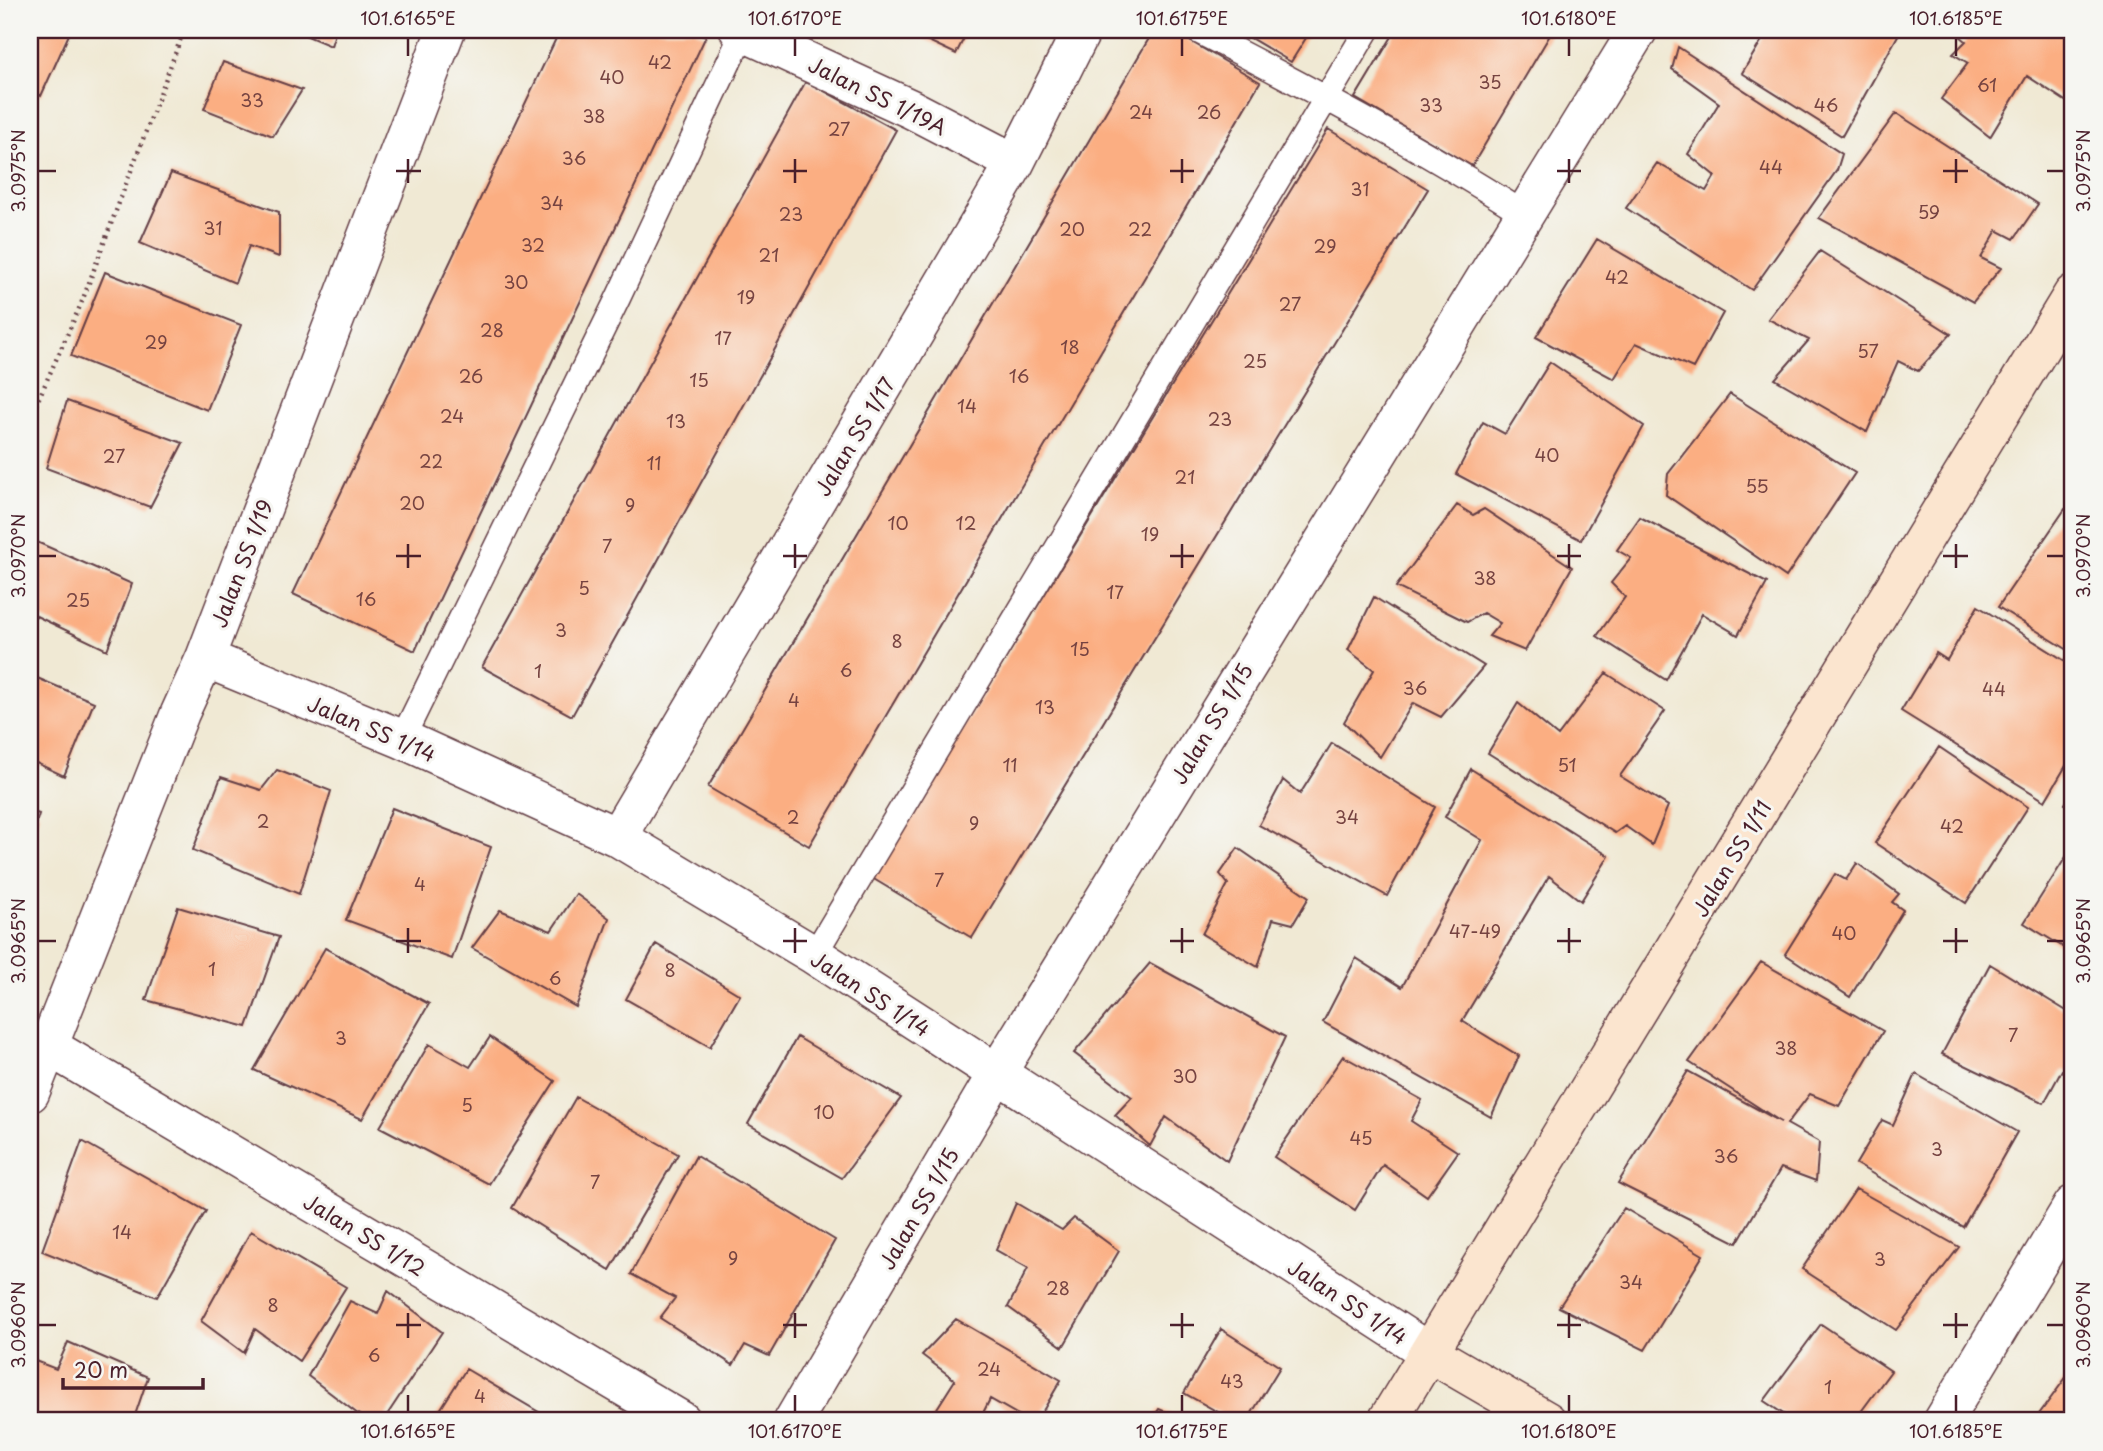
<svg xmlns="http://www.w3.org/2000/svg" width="2103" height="1451" font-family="'Playpen Sans',sans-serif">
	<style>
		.building { fill: #fbae82 }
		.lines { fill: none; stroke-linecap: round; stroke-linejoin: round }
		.lane-casing { stroke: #633d44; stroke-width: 27 }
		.street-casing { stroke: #633d44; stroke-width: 41 }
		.secondary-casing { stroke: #633d44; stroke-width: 41 }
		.path { stroke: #633d44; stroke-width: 4.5; stroke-dasharray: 2 5; stroke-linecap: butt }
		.lane { stroke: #fff; stroke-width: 24 }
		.street { stroke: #fff; stroke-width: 38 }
		.secondary { stroke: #fbe5cf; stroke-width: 38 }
		.ticks { fill: none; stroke: #4a1f2b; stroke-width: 2.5 }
		.labels { text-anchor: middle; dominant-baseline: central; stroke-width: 6; stroke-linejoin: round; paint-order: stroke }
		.number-label { font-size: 18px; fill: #764341 }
		.street-label { font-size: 21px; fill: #4a1f2b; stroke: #f6f6f2 }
		.neatline { fill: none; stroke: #4a1f2b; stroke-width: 2.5 }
		.ticks-label { font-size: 18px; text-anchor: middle; fill: #4a1f2b }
	</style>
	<rect width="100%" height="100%" fill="#f6f6f2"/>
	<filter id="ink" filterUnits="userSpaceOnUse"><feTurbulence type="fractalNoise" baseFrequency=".0143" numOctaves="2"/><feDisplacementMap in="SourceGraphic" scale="14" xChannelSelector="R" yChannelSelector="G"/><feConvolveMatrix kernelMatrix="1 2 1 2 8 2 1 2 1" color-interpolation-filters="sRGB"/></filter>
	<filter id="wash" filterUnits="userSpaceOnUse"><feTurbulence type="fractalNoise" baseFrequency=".00686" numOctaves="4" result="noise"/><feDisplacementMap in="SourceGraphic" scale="28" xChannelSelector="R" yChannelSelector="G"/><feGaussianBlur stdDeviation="1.57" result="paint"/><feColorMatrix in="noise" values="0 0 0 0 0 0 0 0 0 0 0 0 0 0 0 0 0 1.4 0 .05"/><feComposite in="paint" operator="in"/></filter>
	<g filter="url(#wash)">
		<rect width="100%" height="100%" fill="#f0e9d4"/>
		<g id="blocks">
			<path class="building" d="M30 30H71L41 96 30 90Z
				M235 30H257L253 37Z
				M293 30H336L331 46Z
				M560 30H693L706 36 415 651 293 594Z
				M905 30H968L956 54Z
				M1154 30H1171L1260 82 809 846 708 787Z
				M1237 30H1311L1291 62Z
				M1396 30H1553L1472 166 1355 98Z
				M1768 30H1901L1842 136 1742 73Z
				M1953 30H2055L2073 40V92L2067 102 2027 76 1990 137 1941 99 1968 63 1953 54 1966 41Z
				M1678 47 1842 154 1837 170 1752 290 1626 208 1657 163 1706 191 1715 176 1688 154 1719 103 1672 69Z
				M223 62 302 90 273 136 204 109Z
				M806 81 896 130 572 716 482 667Z
				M1896 113 2038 204 2014 239 1997 230 1981 258 2001 268 1973 302 1819 218Z
				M1328 129 1428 189 972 938 872 878Z
				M171 173 279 212V257L249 246 235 283 140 243Z
				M1597 239 1723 313 1693 368 1636 343 1614 379 1536 337Z
				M1820 251 1951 334 1918 371 1898 361 1867 432 1775 379 1809 340 1768 319Z
				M105 272 241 325 207 410 71 356Z
				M1550 362 1644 426 1581 540 1456 474 1483 422 1505 434Z
				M1730 394 1855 473 1786 577 1666 495 1668 474Z
				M67 401 183 443 150 507 46 468Z
				M1457 505 1473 515 1484 509 1572 567 1525 651 1489 636 1500 623 1483 613 1467 622 1396 587Z
				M2065 509 2073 513V653L1998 607Z
				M1640 517 1767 583 1738 635 1702 614 1666 680 1597 636 1625 597 1611 583 1631 558 1617 550Z
				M30 539 132 584 107 650 30 613Z
				M1374 597 1484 666 1441 717 1413 703 1380 757 1344 722 1374 670 1348 650Z
				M1978 606 2073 666V754L2045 801 1901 711 1936 653 1947 660Z
				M1606 673 1665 711 1620 776 1668 806 1652 845 1625 826 1615 833 1488 753 1518 703 1558 736Z
				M30 675 94 702 64 776 30 760Z
				M1332 743 1435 807 1387 896 1259 825 1283 780 1300 794Z
				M1939 747 2028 807 1966 903 1875 843Z
				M1471 769 1609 856 1581 901 1549 876 1462 1021 1519 1056 1491 1117 1323 1022 1356 958 1402 987 1482 840 1445 817Z
				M277 770 331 791 299 894 193 850 221 777 261 790Z
				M2073 791V809L2065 804Z
				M392 808 491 847 452 959 346 920Z
				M30 811 39 814 30 843Z
				M1238 848 1309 897 1293 924 1273 919 1258 967 1202 934 1228 884 1220 874Z
				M2071 849 2073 850V953L2024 923Z
				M1857 863 1899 894 1892 902 1903 910 1850 997 1785 954 1835 874 1846 880Z
				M576 894 609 918 576 1007 472 948 500 910 551 931Z
				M178 907 279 937 247 1027 146 1000Z
				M656 944 740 995 710 1047 626 999Z
				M325 948 429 1004 362 1119 254 1070Z
				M1761 962 1883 1031 1839 1106 1810 1094 1787 1124 1819 1142 1816 1181 1781 1168 1737 1243 1618 1183 1688 1071 1781 1122 1689 1062Z
				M1150 963 1285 1037 1227 1161 1166 1117 1150 1146 1115 1115 1132 1097 1074 1053Z
				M1990 964 2073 1015V1074L2062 1070 2044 1103 1942 1054Z
				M490 1037 555 1081 489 1184 380 1127 429 1044 470 1067Z
				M797 1037 901 1098 842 1178 748 1124Z
				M1343 1056 1422 1100 1411 1121 1458 1152 1427 1196 1383 1165 1355 1210 1274 1157Z
				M1916 1074 2017 1132 1963 1227 1856 1164 1882 1120 1893 1125Z
				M576 1097 678 1154 610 1270 512 1208Z
				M82 1141 206 1211 157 1297 42 1251Z
				M696 1156 835 1240 769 1356 745 1345 733 1365 660 1318 675 1298 631 1274Z
				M1856 1189 1959 1247 1896 1330 1802 1269Z
				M1016 1203 1062 1230 1074 1218 1119 1251 1063 1347 1008 1307 1028 1268 996 1250Z
				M1624 1208 1703 1255 1645 1350 1559 1307Z
				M251 1231 346 1287 299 1361 255 1329 244 1353 201 1321Z
				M388 1291 442 1332 383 1421H367L308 1376 350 1301 378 1314Z
				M956 1319 1061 1380 1037 1421H1029L990 1399 979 1421H929L955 1380 922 1355Z
				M1821 1324 1891 1371 1854 1421H1794L1764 1401Z
				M1221 1329 1280 1367 1247 1421H1234L1184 1393Z
				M68 1342 148 1377 133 1421H30V1359L56 1369Z
				M2073 1368V1421H2034Z
				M466 1369 554 1421H433Z
				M1159 1409 1187 1421H1151Z"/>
		</g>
	</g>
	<g filter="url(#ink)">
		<use href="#blocks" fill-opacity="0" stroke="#633d44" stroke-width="2"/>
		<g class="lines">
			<g class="lane-casing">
				<path id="lane" d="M1196 30C1307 87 1418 146 1523 213
					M402 739 618 298 743 32
					M814 955 1367 30"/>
			</g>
			<g class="street-casing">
				<path id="street" d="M739 30 911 109 1015 163
					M205 658 402 739 617 837 814 955 1430 1353
					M617 837 1015 163 1082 30
					M48 1046 682 1421
					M30 1093 180 713 205 658 446 30
					M793 1421 996 1075 1638 30
					M1943 1421 2073 1205"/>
			</g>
			<g class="secondary-casing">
				<path id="secondary" d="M1430 1353 1547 1421
					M1387 1421 2073 294"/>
			</g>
			<path class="path" d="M30 418 81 304 184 30"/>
			<use href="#lane" class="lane"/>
			<use href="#street" class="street"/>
			<use href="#secondary" class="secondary"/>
		</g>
	</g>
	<path class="ticks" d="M408 38V56M795 38V56M1182 38V56M1569 38V56M1956 38V56M408 159V183M795 159V183M1182 159V183M1569 159V183M1956 159V183M38 171H56M396 171H421M783 171H807M1170 171H1194M1557 171H1581M1943 171H1968M2047 171H2064M408 544V568M795 544V568M1182 544V568M1569 544V568M1956 544V568M38 556H56M396 556H421M783 556H807M1170 556H1194M1557 556H1581M1943 556H1968M2047 556H2064M408 928V953M795 928V953M1182 928V953M1569 928V953M1956 928V953M38 941H56M396 941H421M783 941H807M1170 941H1194M1557 941H1581M1943 941H1968M2047 941H2064M408 1313V1338M795 1313V1338M1182 1313V1338M1569 1313V1338M1956 1313V1338M38 1325H56M396 1325H421M783 1325H807M1170 1325H1194M1557 1325H1581M1943 1325H1968M2047 1325H2064M408 1395V1412M795 1395V1412M1182 1395V1412M1569 1395V1412M1956 1395V1412"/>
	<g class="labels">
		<g class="number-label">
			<text x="660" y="61">42</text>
			<text x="612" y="76">40</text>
			<text x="1490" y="81">35</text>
			<text x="1987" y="84">61</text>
			<text x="252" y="99">33</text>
			<text x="1431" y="104">33</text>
			<text x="1826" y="104">46</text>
			<text x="1141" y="111">24</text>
			<text x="1209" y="111">26</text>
			<text x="594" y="115">38</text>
			<text x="839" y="128">27</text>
			<text x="574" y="157">36</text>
			<text x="1771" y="166">44</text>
			<text x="1360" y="188">31</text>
			<text x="552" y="202">34</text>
			<text x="1929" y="211">59</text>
			<text x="791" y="213">23</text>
			<text x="213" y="227">31</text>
			<text x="1072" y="228">20</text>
			<text x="1140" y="228">22</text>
			<text x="533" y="244">32</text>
			<text x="1325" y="245">29</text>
			<text x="769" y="254">21</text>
			<text x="1617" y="276">42</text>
			<text x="516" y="281">30</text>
			<text x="746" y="296">19</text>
			<text x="1290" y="303">27</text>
			<text x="492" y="329">28</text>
			<text x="723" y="337">17</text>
			<text x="156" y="341">29</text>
			<text x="1070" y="346">18</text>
			<text x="1868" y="350">57</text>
			<text x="1255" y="360">25</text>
			<text x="471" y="375">26</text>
			<text x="1019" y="375">16</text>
			<text x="699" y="379">15</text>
			<text x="967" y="405">14</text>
			<text x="452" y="415">24</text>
			<text x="1220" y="418">23</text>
			<text x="676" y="420">13</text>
			<text x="1547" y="454">40</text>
			<text x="114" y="455">27</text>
			<text x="431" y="460">22</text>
			<text x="654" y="462">11</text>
			<text x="1185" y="476">21</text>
			<text x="1757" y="485">55</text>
			<text x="412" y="502">20</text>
			<text x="630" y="504">9</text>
			<text x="898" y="522">10</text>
			<text x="966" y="522">12</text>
			<text x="1150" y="533">19</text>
			<text x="607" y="545">7</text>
			<text x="1485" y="577">38</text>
			<text x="584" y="587">5</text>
			<text x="1115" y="591">17</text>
			<text x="366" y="598">16</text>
			<text x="78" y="599">25</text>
			<text x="561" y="629">3</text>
			<text x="897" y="640">8</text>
			<text x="1080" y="648">15</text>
			<text x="846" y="669">6</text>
			<text x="538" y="670">1</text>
			<text x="1415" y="687">36</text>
			<text x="1994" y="688">44</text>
			<text x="794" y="699">4</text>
			<text x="1045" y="706">13</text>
			<text x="1010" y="764">11</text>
			<text x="1567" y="764">51</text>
			<text x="793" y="816">2</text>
			<text x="1347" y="816">34</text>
			<text x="263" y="820">2</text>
			<text x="974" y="822">9</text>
			<text x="1952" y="825">42</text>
			<text x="939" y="879">7</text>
			<text x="420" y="883">4</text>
			<text x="1475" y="930">47-49</text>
			<text x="1844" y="932">40</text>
			<text x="212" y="968">1</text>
			<text x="670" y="969">8</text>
			<text x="555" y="977">6</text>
			<text x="2013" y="1034">7</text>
			<text x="341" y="1037">3</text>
			<text x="1786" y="1047">38</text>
			<text x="1185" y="1075">30</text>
			<text x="467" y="1104">5</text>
			<text x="824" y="1111">10</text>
			<text x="1361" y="1137">45</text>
			<text x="1937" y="1148">3</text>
			<text x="1726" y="1155">36</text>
			<text x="595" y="1181">7</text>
			<text x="122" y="1231">14</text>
			<text x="733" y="1257">9</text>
			<text x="1880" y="1258">3</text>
			<text x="1631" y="1281">34</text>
			<text x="1058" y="1287">28</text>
			<text x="273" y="1304">8</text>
			<text x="374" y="1354">6</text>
			<text x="989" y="1368">24</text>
			<text x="1232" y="1380">43</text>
			<text x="1828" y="1386">1</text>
			<text x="480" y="1395">4</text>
		</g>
		<g class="street-label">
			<text transform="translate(878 95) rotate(26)">Jalan SS 1/19A</text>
			<text transform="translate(854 436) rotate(-59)">Jalan SS 1/17</text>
			<text transform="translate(241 563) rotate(-69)">Jalan SS 1/19</text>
			<text transform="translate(1211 723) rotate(-59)">Jalan SS 1/15</text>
			<text transform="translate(372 728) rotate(23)">Jalan SS 1/14</text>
			<text transform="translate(1731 858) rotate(-59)">Jalan SS 1/11</text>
			<text transform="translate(871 993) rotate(33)">Jalan SS 1/14</text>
			<text transform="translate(918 1208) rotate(-60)">Jalan SS 1/15</text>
			<text transform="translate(365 1234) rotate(31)">Jalan SS 1/12</text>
			<text transform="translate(1348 1301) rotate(33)">Jalan SS 1/14</text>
		</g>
	</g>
	<rect width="2103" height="1451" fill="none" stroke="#f6f6f2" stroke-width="77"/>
	<path d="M63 1378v10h140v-10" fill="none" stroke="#4a1f2b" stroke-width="3.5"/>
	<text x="74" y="1378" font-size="21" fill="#4a1f2b" stroke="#f6f6f2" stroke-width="5" paint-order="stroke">20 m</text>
	<rect x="38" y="38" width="2026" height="1374" class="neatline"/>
	<g class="ticks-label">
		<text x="408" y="25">101.6165°E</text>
		<text x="795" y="25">101.6170°E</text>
		<text x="1182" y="25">101.6175°E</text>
		<text x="1569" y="25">101.6180°E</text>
		<text x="1956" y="25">101.6185°E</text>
		<text transform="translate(19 171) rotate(-90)" y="6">3.0975°N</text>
		<text transform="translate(2084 171) rotate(-90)" y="6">3.0975°N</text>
		<text transform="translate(19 556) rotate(-90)" y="6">3.0970°N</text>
		<text transform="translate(2084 556) rotate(-90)" y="6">3.0970°N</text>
		<text transform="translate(19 941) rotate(-90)" y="6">3.0965°N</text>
		<text transform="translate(2084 941) rotate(-90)" y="6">3.0965°N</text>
		<text transform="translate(19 1325) rotate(-90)" y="6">3.0960°N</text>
		<text transform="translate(2084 1325) rotate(-90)" y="6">3.0960°N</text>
		<text x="408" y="1438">101.6165°E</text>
		<text x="795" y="1438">101.6170°E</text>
		<text x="1182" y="1438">101.6175°E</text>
		<text x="1569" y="1438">101.6180°E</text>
		<text x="1956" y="1438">101.6185°E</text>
	</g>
</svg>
